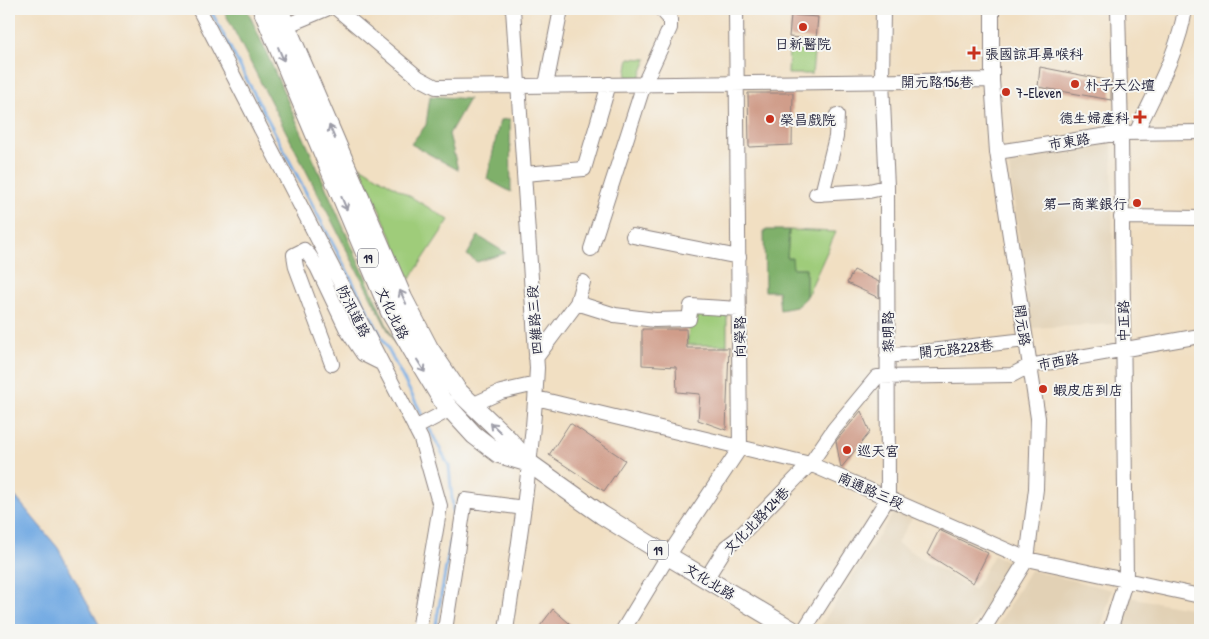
<svg xmlns="http://www.w3.org/2000/svg" width="1209" height="639" font-family="'Patrick Hand','LXGW WenKai TC',sans-serif">
	<style>
		.built { fill: #e2d1b5 }
		.green { fill: #9fcc7a; stroke: #60775a }
		.forest { fill: #7fb06a; stroke: #506952 }
		.water { fill: #75abe3; stroke: #4c668f }
		.lines { fill: none; stroke-linecap: round; stroke-linejoin: round }
		.stream { stroke: #75abe3; stroke-width: 3 }
		.building { fill: #d09d8a }
		.minor-casing { stroke: #8a807e; stroke-width: 16 }
		.major-casing { stroke: #8a807e; stroke-width: 20 }
		.minor { stroke: #fff; stroke-width: 14 }
		.major { stroke: #fff; stroke-width: 18 }
		.oneway { stroke: #9c9ca7 }
		.poi-dot { fill: #c8321e; stroke: #f6f6f2; stroke-width: 2 }
		.labels { text-anchor: middle; dominant-baseline: central; stroke-width: 4; stroke-linejoin: round; paint-order: stroke }
		.shield { fill: #f6f6f2; stroke: #626272; stroke-width: 1 }
		.shield-label { font-size: 12px; font-weight: bold; fill: #22223b }
		.poi-label { font-size: 14px; fill: #22223b; stroke: #f6f6f2; text-anchor: start }
		.street-label { font-size: 14px; fill: #22223b; stroke: #f6f6f2 }
	</style>
	<rect width="100%" height="100%" fill="#f6f6f2"/>
	<filter id="ink" filterUnits="userSpaceOnUse"><feTurbulence type="fractalNoise" baseFrequency=".02" numOctaves="2"/><feDisplacementMap in="SourceGraphic" scale="10" xChannelSelector="R" yChannelSelector="G"/><feConvolveMatrix kernelMatrix="1 2 1 2 8 2 1 2 1" color-interpolation-filters="sRGB"/></filter>
	<filter id="wash" filterUnits="userSpaceOnUse"><feTurbulence type="fractalNoise" baseFrequency=".0096" numOctaves="4" result="noise"/><feDisplacementMap in="SourceGraphic" scale="20" xChannelSelector="R" yChannelSelector="G"/><feGaussianBlur stdDeviation="1.12" result="paint"/><feColorMatrix in="noise" values="0 0 0 0 0 0 0 0 0 0 0 0 0 0 0 0 0 1.4 0 .05"/><feComposite in="paint" operator="in"/></filter>
	<g filter="url(#wash)">
		<rect width="100%" height="100%" fill="#f1dfc2"/>
		<path class="built" d="M1112 140 1113 324 1031 328 1008 158Z
			M896 509 913 517 897 543 974 590 994 555 1013 563 970 630H823L819 628Z
			M1030 570 1112 590 1100 630H995Z
			M1128 597 1195 609 1193 630H1118Z"/>
		<path class="green" d="M789 45H815L812 74H788Z
			M629 58 647 59 640 77H626Z
			M360 166 449 220 410 279Z
			M789 230 836 232 806 298V268H793L787 259Z
			M691 308 727 312V345H687Z"/>
		<path class="forest" d="M223 9H247L395 344Z
			M430 96 469 99 449 134 458 170 411 144 426 125Z
			M510 119 511 192 487 179 500 120Z
			M764 230H789L787 258H792L793 268H806V298L796 307 780 310 778 291H765Z
			M478 236 506 253 477 262 467 255Z"/>
		<path class="water" d="M9 489 58 548 102 630H9Z"/>
		<g class="lines">
			<path class="stream" d="M210 9 424 418
				M428 426 449 466 454 521 435 630"/>
		</g>
		<g id="blocks">
			<path class="building" d="M791 15 818 17 816 39 789 37Z
				M1040 67 1111 81V100L1038 87Z
				M748 93H793L792 145 749 147Z
				M854 270 879 282V298L847 283Z
				M642 329H686L687 348H729L726 430 698 420 700 394 677 392 676 367 642 365Z
				M861 411 870 432 841 468 836 441Z
				M570 423 625 460 604 491 549 455Z
				M939 530 988 553 973 583 927 554Z
				M553 609 577 630H537Z"/>
		</g>
	</g>
	<g filter="url(#ink)">
		<use href="#blocks" fill-opacity="0" stroke="#8a807e" stroke-width="1"/>
		<g class="lines">
			<g class="minor-casing">
				<path id="minor" d="M199 9 421 439 440 506 419 630
					M337 9 419 78 436 87 992 80
					M278 29 326 9
					M546 85 561 9
					M1136 133C1154 93 1179 52 1185 9
					M997 152 1121 133 1200 132
					M524 174 584 169 609 84
					M816 194 869 191 887 187
					M822 194 836 137 837 115
					M1121 217 1200 218
					M633 236 739 257
					M591 249 644 84 670 28V19L661 9
					M577 303 615 315 655 320 689 319 691 306 739 309
					M887 356 1025 340
					M536 358 577 303 583 282
					M332 364 296 267 294 255 304 250 309 255 317 267 347 330 363 354 381 363
					M536 398 810 464 1027 559 1200 596
					M472 405 501 392 536 384
					M415 428 451 409
					M706 579 726 547 738 538 810 464 834 429 877 377 1012 375 1029 366 1200 336
					M445 630 465 500 524 508
					M506 630C519 543 533 456 537 368L513 9
					M623 630 668 556 740 448 736 9
					M804 630 888 498 887 187 882 81 883 9
					M983 630 1027 559 1036 489 1038 418 997 152 992 80V9
					M1110 630 1126 579 1121 133 1118 9"/>
			</g>
			<g class="major-casing">
				<path id="major" d="M262 9 390 312 418 360 442 400 474 435 499 454 529 463
					M279 9 403 298 429 348 458 391 508 439 529 463 602 515 668 556 792 630"/>
			</g>
			<use href="#minor" class="minor"/>
			<use href="#major" class="major"/>
		</g>
		<defs><path id="oneway-shaft" d="M-6 0H5M1.5-3L5.5 0L1.5 3" fill="none" stroke-width="1.6" stroke-linecap="round" stroke-linejoin="round" transform="scale(1.25)"/></defs>
		<g class="oneway">
			<use href="#oneway-shaft" transform="translate(281 54) rotate(67)"/>
			<use href="#oneway-shaft" transform="translate(332 132) rotate(-113)"/>
			<use href="#oneway-shaft" transform="translate(344 203) rotate(67)"/>
			<use href="#oneway-shaft" transform="translate(403 297) rotate(-115)"/>
			<use href="#oneway-shaft" transform="translate(421 366) rotate(58)"/>
			<use href="#oneway-shaft" transform="translate(496 428) rotate(-137)"/>
		</g>
	</g>
	<g class="poi-dot">
		<circle cx="803" cy="27" r="5"/>
		<path d="M971.5 45.5h5v5h5v5h-5v5h-5v-5h-5v-5h5z"/>
		<circle cx="1075" cy="84" r="5"/>
		<circle cx="1006" cy="92" r="5"/>
		<path d="M1137.5 109.5h5v5h5v5h-5v5h-5v-5h-5v-5h5z"/>
		<circle cx="770" cy="119" r="5"/>
		<circle cx="1137" cy="203" r="5"/>
		<circle cx="1043" cy="389" r="5"/>
		<circle cx="847" cy="450" r="5"/>
	</g>
	<g class="labels">
		<g class="shield">
			<rect x="358" y="248.5" width="20" height="19" rx="4"/>
			<rect x="648" y="540.5" width="20" height="19" rx="4"/>
		</g>
		<g class="shield-label">
			<text x="368" y="258">19</text>
			<text x="658" y="550">19</text>
		</g>
		<g class="poi-label">
			<text x="803" y="43" text-anchor="middle">日新醫院</text>
			<text x="985" y="53">張國諒耳鼻喉科</text>
			<text x="1085" y="84">朴子天公壇</text>
			<text x="1016" y="92">7-Eleven</text>
			<text x="1129" y="117" text-anchor="end">德生婦產科</text>
			<text x="780" y="119">榮昌戲院</text>
			<text x="1127" y="203" text-anchor="end">第一商業銀行</text>
			<text x="1053" y="389">蝦皮店到店</text>
			<text x="857" y="450">巡天宮</text>
		</g>
		<g class="street-label">
			<text x="937" y="81">開元路156巷</text>
			<text transform="translate(1069 141) rotate(-9)">市東路</text>
			<text transform="translate(354 311) rotate(63)">防汛道路</text>
			<text transform="translate(393 313) rotate(64)">文化北路</text>
			<text transform="translate(534 320) rotate(-94)">四維路三段</text>
			<text transform="translate(1123 321) rotate(-91)">中正路</text>
			<text transform="translate(1023 325) rotate(82)">開元路</text>
			<text transform="translate(887 332) rotate(-90)">黎明路</text>
			<text transform="translate(739 337) rotate(-90)">向榮路</text>
			<text transform="translate(956 348) rotate(-6)">開元路228巷</text>
			<text transform="translate(1058 361) rotate(-10)">市西路</text>
			<text transform="translate(871 490) rotate(24)">南通路三段</text>
			<text transform="translate(756 520) rotate(-46)">文化北路124巷</text>
			<text transform="translate(710 581) rotate(31)">文化北路</text>
		</g>
	</g>
	<rect width="1209" height="639" fill="none" stroke="#f6f6f2" stroke-width="30"/>
</svg>
